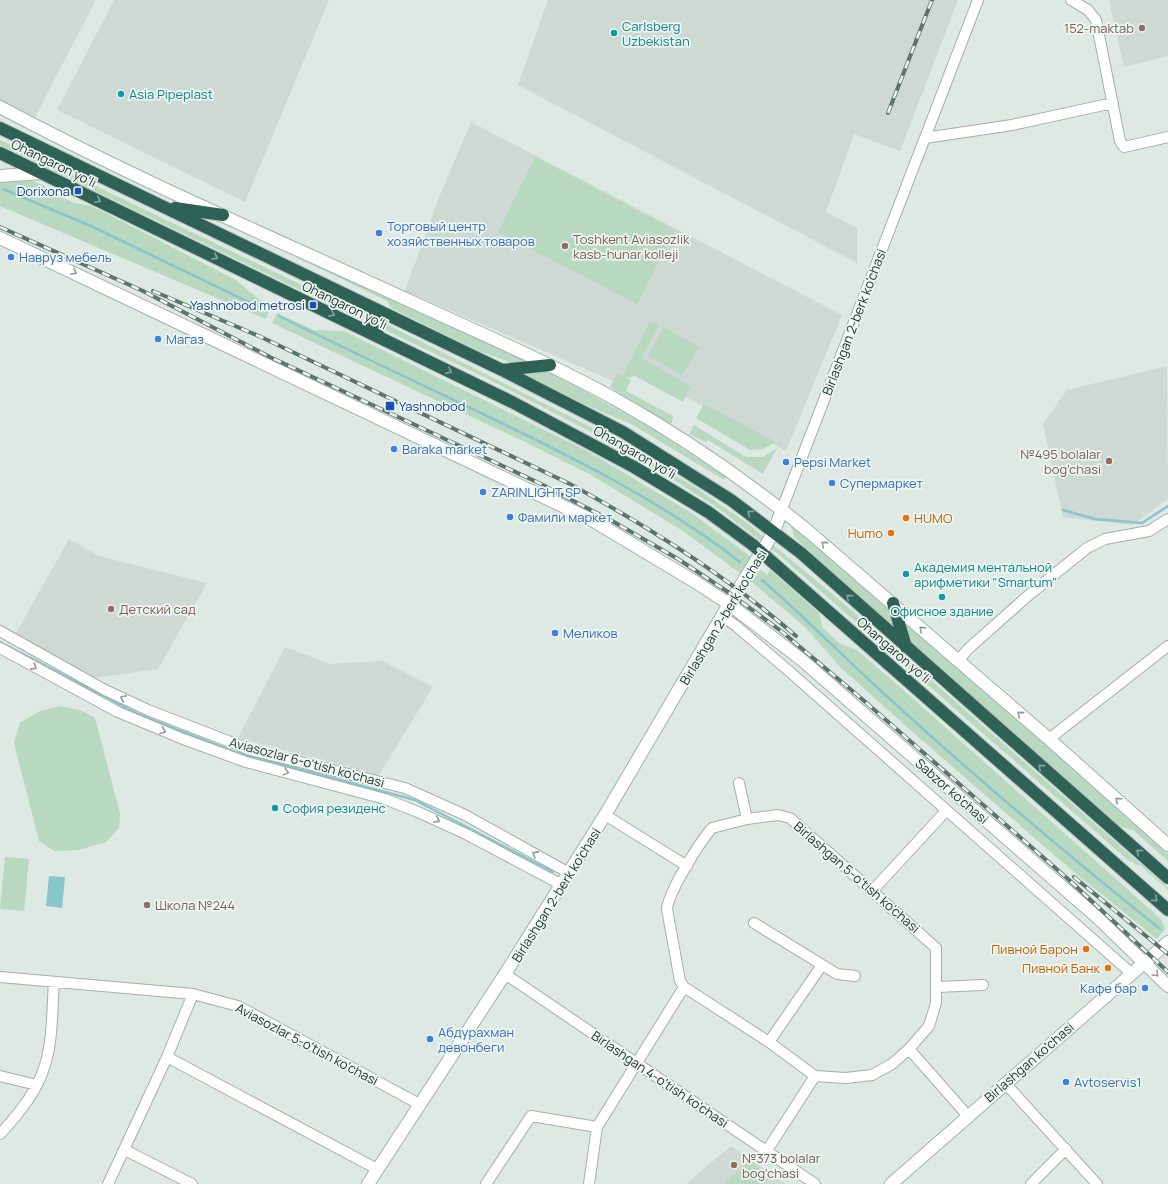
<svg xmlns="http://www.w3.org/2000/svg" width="1168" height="1184" font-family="Manrope,sans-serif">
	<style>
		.built { fill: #cdd9d2 }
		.green { fill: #b8d9bf }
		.water { fill: #88c5cc }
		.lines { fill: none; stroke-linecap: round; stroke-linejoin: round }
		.stream { stroke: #88c5cc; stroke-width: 2.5 }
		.street-casing { stroke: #a2b0aa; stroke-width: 12 }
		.secondary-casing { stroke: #9eb4ab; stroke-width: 14 }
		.highway-casing { stroke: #bcc3c1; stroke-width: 14 }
		.street { stroke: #fff; stroke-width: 10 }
		.secondary { stroke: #fff; stroke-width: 12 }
		.highway { stroke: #2e6255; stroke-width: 12 }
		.rail-casing { stroke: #5b746c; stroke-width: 4 }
		.rail { stroke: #eef6f2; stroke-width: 2.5; stroke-dasharray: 8; stroke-linecap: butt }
		.oneway { stroke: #84a59c }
		.oneway2 { stroke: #909c98 }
		.education-dot { fill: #8d6e63; stroke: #eef6f2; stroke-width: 1.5 }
		.culture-dot { fill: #0f9aa8; stroke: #eef6f2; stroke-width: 1.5 }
		.transit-dot { fill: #1a4fb4; stroke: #eef6f2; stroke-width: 1.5 }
		.shop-dot { fill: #3f7fe0; stroke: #eef6f2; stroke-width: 1.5 }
		.food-dot { fill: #e8710a; stroke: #eef6f2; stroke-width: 1.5 }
		.labels { text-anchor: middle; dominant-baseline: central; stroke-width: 3.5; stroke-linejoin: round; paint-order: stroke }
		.culture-label { font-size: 13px; fill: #0d838f; stroke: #eef6f2; text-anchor: start }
		.education-label { font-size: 13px; fill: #785e54; stroke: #eef6f2; text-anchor: start }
		.street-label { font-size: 13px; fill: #213830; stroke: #eef6f2 }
		.transit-label { font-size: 13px; fill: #164399; stroke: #eef6f2; text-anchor: end }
		.shop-label { font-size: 13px; fill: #366cbe; stroke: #eef6f2; text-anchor: start }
		.food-label { font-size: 13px; fill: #c56008; stroke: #eef6f2; text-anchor: end }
	</style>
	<rect width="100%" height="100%" fill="#dee9e4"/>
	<path class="built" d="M0 0H96L34 119 0 101Z
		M114 0H329L245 202 57 110Z
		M548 0H958L900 151 854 134 826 212 857 228V263L518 85Z
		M1109 0H1168V56L1124 67Z
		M471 122 842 315 786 451 643 374 613 381 405 291 438 200Z
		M1167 366 1168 499 1132 525 1063 517 1043 424 1067 390Z
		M69 539 99 556 207 583 158 669 92 678 15 635Z
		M285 647 330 664 382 661 433 687 379 775 238 738Z
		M731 1146 786 1184H686Z"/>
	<path class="green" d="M0 140 358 312 356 317 0 145Z
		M535 157 675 230 637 304 498 232Z
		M0 180 34 181 45 186 51 193 75 203 92 206 234 279 270 308 266 319 0 206Z
		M218 219 520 357 525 360 513 363 479 351 391 308 387 301Z
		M277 313 314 330 344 331 587 451 693 514 758 562 745 577 683 531 591 475 523 441 272 323Z
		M650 322 659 325 641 358 691 386 683 402 633 375 631 378 623 375Z
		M386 324 593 428 695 487 747 523 842 602 1168 888V890L1141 866 1129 861 777 553 719 509 665 474 591 432 486 378 383 329Z
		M664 327 699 347 682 375 648 356Z
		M547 370 651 428 726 477 724 480 633 425 591 407 527 376 526 373Z
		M617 373 631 380 626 391 673 416 672 423 670 424 610 387Z
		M704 404 776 442 763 449 750 450 696 418Z
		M694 425 746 457H763L777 448 763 474 708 440 706 442 689 434Z
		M789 522 889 608 894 628 795 538Z
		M761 570 767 575 770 570 819 613 823 628 839 643 857 650 901 688 1161 919 1165 929 1157 939 1068 867 917 736 841 668 806 628 753 583 751 580Z
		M905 620 1168 853V861L1133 830 1118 826 908 639Z
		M59 706 80 710 95 718 120 813 119 828 106 842 79 850 54 851 39 841 14 743 20 723 38 712Z
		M5 857 29 859 24 911 0 909Z
		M750 1160 766 1177 758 1184H724Z"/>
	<path class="water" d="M49 876 65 877 62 908 46 906Z"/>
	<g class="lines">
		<path class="stream" d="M3 189 91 226 265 310
			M279 316C346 349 414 381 481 413 570 456 662 501 740 562
			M1063 510 1095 519 1142 523 1168 506
			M762 580C799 612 833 646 868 679 962 766 1060 849 1160 929
			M0 642 138 714 235 752 415 800 553 872"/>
		<g class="street-casing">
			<path id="street" d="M1071 0 1088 10 1096 20 1120 141 1124 147 1168 137
				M925 138 1012 125 1113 103
				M782 509 978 0
				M722 616 736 626 790 672 1131 973
				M0 631 105 690 148 710 251 750 405 788 465 815 569 873
				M0 648 118 712 183 739 246 762 385 799 418 812 466 834 562 885
				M958 661 968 649 1030 594 1087 548 1105 539 1149 531 1168 519
				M1049 739 1168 646
				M739 783 747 819
				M605 815 687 866
				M778 815 790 818 936 948V1003L929 1026 909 1049 892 1064 872 1075 846 1078 815 1076 769 1042 684 987 680 981 667 909C669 891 699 843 712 828L747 819Z
				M873 890 946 811
				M754 923 837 974 855 976
				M505 974 815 1184
				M0 977 193 994 238 1006 419 1104
				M937 987 983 985
				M769 1042 822 965
				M909 1049 968 1116
				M167 1057 377 1169
				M0 1076 37 1085
				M1005 1083 1097 1184
				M0 1134C17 1116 35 1094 43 1071 53 1045 52 1010 54 982
				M125 1150 192 1184
				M766 1152 815 1076
				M108 1184 167 1057 193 994
				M486 1184 531 1116 597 1127
				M589 1184 597 1127 684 987
				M1031 1184 1066 1149"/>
		</g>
		<g class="secondary-casing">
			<path id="secondary" d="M0 107C133 178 271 237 408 300 477 332 548 362 615 399 683 437 748 482 808 531L1049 739 1168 845
				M0 176 42 173
				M0 238 592 520 697 583 729 604 802 660 1098 918 1168 986
				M368 1184 505 974 605 815 729 604 774 532 782 509
				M891 1184 1168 942"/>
		</g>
		<g class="highway-casing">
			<path id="highway" d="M0 128 502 370 623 432 731 500 801 553 1168 878
				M0 153 512 402 634 467 708 512 753 545 1168 910
				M175 208 223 215
				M380 311C366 318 372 329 380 337
				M502 370 550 365
				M893 603 906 647"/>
		</g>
		<use href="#street" class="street"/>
		<use href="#secondary" class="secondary"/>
		<use href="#highway" class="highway"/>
		<g class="rail-casing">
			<path id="rail" d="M888 113 932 0
				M0 227 143 291 270 357 539 483 614 522 678 559 728 592 781 631 862 699 1068 879 1168 972
				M153 291 261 337 570 484C649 527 727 576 796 636
				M1074 877 1168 954"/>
		</g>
		<use href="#rail" class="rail"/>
	</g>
	<defs><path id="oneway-chevron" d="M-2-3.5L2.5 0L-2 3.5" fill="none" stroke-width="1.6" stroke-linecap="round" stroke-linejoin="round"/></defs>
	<g class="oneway">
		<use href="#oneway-chevron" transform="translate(98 200) rotate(26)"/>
		<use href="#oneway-chevron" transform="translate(215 257) rotate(26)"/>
		<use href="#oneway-chevron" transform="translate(332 314) rotate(26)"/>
		<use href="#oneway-chevron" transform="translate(449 371) rotate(26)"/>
		<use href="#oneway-chevron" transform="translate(750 513) rotate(-143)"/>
		<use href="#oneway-chevron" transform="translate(849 597) rotate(-138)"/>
		<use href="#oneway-chevron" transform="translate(1041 767) rotate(-139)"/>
		<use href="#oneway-chevron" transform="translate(1139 852) rotate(-139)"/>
		<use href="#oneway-chevron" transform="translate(1155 899) rotate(41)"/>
	</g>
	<g class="oneway2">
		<use href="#oneway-chevron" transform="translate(74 272) rotate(27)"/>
		<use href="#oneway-chevron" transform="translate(824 544) rotate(-140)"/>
		<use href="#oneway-chevron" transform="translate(922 629) rotate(-138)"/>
		<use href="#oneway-chevron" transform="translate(34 667) rotate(29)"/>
		<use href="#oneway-chevron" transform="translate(123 698) rotate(-155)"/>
		<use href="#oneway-chevron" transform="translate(1020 714) rotate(-139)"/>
		<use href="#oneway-chevron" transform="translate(163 731) rotate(22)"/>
		<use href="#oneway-chevron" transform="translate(286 772) rotate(15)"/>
		<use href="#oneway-chevron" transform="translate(1118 800) rotate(-138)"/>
		<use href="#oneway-chevron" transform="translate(437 820) rotate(26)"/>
		<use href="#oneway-chevron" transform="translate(535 854) rotate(-151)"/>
		<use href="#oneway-chevron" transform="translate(1156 974) rotate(45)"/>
	</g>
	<g class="education-dot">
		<circle cx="1142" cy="28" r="4"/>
		<circle cx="565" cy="246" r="4"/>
		<circle cx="1109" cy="461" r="4"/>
		<circle cx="111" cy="609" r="4"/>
		<circle cx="147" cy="905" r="4"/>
		<circle cx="734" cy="1165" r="4"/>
	</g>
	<g class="culture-dot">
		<circle cx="614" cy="33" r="4"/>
		<circle cx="121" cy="94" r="4"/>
		<circle cx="906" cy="574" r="4"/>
		<circle cx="942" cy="597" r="4"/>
		<circle cx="275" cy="808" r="4"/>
	</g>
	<g class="transit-dot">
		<rect x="74" y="187" width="8" height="8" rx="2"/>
		<rect x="309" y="301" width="8" height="8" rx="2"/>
		<rect x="385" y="401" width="10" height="10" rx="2"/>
	</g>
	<g class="shop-dot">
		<circle cx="379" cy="233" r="4"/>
		<circle cx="11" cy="257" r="4"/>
		<circle cx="158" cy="339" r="4"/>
		<circle cx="394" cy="449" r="4"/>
		<circle cx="786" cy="462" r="4"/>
		<circle cx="832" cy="483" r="4"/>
		<circle cx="483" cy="492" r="4"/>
		<circle cx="510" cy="517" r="4"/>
		<circle cx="555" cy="633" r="4"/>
		<circle cx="1145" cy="988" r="4"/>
		<circle cx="430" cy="1039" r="4"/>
		<circle cx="1066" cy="1082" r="4"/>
	</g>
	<g class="food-dot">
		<circle cx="906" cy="518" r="4"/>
		<circle cx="891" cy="533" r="4"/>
		<circle cx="1086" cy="949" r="4"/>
		<circle cx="1108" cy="968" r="4"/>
	</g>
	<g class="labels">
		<g class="culture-label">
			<text x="622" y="26">Carlsberg<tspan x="622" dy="15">Uzbekistan</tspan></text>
			<text x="129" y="94">Asia Pipeplast</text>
			<text x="914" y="567">Академия ментальной<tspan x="914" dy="15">арифметики "Smartum"</tspan></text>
			<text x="942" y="611" text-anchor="middle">Офисное здание</text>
			<text x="283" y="808">София резиденс</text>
		</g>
		<g class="education-label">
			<text x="1134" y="28" text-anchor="end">152-maktab</text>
			<text x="573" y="239">Toshkent Aviasozlik<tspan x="573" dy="15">kasb-hunar kolleji</tspan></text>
			<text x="1101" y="454" text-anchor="end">№495 bolalar<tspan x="1101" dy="15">bog'chasi</tspan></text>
			<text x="119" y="609">Детский сад</text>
			<text x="155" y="905">Школа №244</text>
			<text x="742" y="1158">№373 bolalar<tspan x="742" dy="15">bog'chasi</tspan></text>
		</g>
		<g class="street-label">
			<text transform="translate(54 163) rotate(26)">Ohangaron yoʻli</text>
			<text transform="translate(345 305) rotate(26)">Ohangaron yoʻli</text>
			<text transform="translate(854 322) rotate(-69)">Birlashgan 2-berk ko'chasi</text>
			<text transform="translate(635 452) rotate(30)">Ohangaron yoʻli</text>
			<text transform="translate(723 617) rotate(-59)">Birlashgan 2-berk ko'chasi</text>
			<text transform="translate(894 650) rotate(41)">Ohangaron yoʻli</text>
			<text transform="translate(307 762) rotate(15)">Aviasozlar 6-o'tish ko'chasi</text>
			<text transform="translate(952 791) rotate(41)">Sabzor ko'chasi</text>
			<text transform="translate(857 877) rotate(41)">Birlashgan 5-o'tish ko'chasi</text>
			<text transform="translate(556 895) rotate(-58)">Birlashgan 2-berk ko'chasi</text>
			<text transform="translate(307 1044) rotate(28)">Aviasozlar 5-o'tish ko'chasi</text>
			<text transform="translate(1029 1062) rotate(-41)">Birlashgan ko'chasi</text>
			<text transform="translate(660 1079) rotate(34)">Birlashgan 4-o'tish ko'chasi</text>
		</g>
		<g class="transit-label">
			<text x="70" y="191">Dorixona</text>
			<text x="305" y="305">Yashnobod metrosi</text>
			<text x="399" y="406" text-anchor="start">Yashnobod</text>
		</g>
		<g class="shop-label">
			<text x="387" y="226">Торговый центр<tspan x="387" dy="15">хозяйственных товаров</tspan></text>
			<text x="19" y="257">Навруз мебель</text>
			<text x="166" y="339">Магаз</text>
			<text x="402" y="449">Baraka market</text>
			<text x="794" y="462">Pepsi Market</text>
			<text x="840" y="483">Супермаркет</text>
			<text x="491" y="492">ZARINLIGHT SP</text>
			<text x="518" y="517">Фамили маркет</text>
			<text x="563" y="633">Меликов</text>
			<text x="1137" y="988" text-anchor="end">Кафе бар</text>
			<text x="438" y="1032">Абдурахман<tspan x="438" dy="15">девонбеги</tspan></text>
			<text x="1074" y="1082">Avtoservis1</text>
		</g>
		<g class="food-label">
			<text x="914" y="518" text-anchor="start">HUMO</text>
			<text x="883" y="533">Humo</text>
			<text x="1078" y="949">Пивной Барон</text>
			<text x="1100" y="968">Пивной Банк</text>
		</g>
	</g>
</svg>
